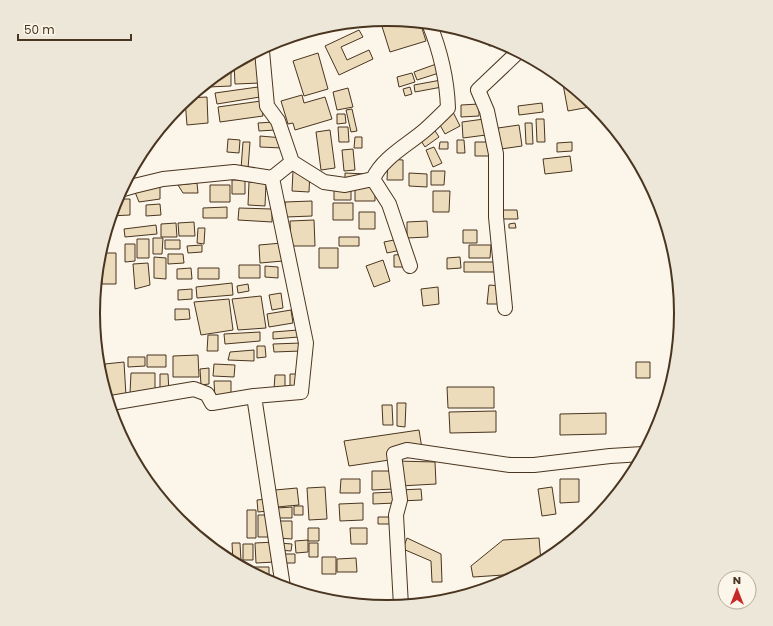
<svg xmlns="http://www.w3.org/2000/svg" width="773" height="626" font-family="Poppins,sans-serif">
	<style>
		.building { fill: #ecdcbc; stroke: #4a3520 }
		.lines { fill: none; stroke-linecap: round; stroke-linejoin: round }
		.minor-casing { stroke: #4a3520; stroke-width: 16 }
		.minor { stroke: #fbf6e9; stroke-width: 14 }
		.rim { fill: none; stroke: #4a3520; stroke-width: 2 }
	</style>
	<rect width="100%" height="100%" fill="#fbf6e9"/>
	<path class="building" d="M387 19 420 22 426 41 390 52 380 20Z
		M434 24 444 25 447 26 436 29Z
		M359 30 363 37 341 47 347 60 369 50 373 59 339 75 325 46Z
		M488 38 499 41 503 44 489 46Z
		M318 53 328 89 304 96 293 61Z
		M245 57H260L261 83 235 84 234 63Z
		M439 63 442 72 417 80 414 72Z
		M231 64V86L208 87V81L223 68Z
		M412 73 415 82 399 87 397 77Z
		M562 79 595 105V106L568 111Z
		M441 80 442 87 415 92 414 85Z
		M258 87 260 97 217 104 215 93Z
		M410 87 412 94 405 96 403 89Z
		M348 88 353 107 337 110 333 92Z
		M302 95 304 103 325 97 332 119 295 130 293 123 288 124 281 101Z
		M207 97 208 123 187 125 185 100 187 98Z
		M261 101 263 116 220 122 218 107Z
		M542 103 543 112 519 115 518 106Z
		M479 104V116L461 117V105Z
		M352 109 357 131 351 132 346 110Z
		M452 110 460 126 445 134 436 118Z
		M337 114H345L346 123 337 124Z
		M484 119 486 135 463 138 462 122Z
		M536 119H544L545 142H537Z
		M274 122 275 130 259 131 258 123Z
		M525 123H532L533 144H526Z
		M519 125 522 146 501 149 498 128Z
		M432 126 439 137 425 147 418 136Z
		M338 127H348L349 142H339Z
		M330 130 335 168 321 170 316 132Z
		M260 136 283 138 282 148 260 147Z
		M355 137H362V148H354Z
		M228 139 240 140 239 153 227 152Z
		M457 140H464L465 153H457Z
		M243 142H250L248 169H241Z
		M440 142H448V149H439Z
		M475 142H492V156H475Z
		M572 142V151L557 152V143Z
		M434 147 442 163 433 167 426 150Z
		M353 149 355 170 344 171 342 150Z
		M570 156 572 171 545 174 543 159Z
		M388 159 403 160V180H387Z
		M293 171H310L309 192 292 191Z
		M431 171H445L444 185H431Z
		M345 173 366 174 345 179Z
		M409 173 427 174V187L409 186Z
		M232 180H245V194H232Z
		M249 182 266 183 265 206 248 205Z
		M197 183 198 193H183L178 185Z
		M210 185H230V202H210Z
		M355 186H375V201H355Z
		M160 187V199L139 202 135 192Z
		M334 190 351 191V200H334Z
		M433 191H450L449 212H433Z
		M116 199H130V215L110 216Z
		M312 201V216L286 217 285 202Z
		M333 203H353V220H333Z
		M160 204 161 215 146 216V205Z
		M227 207V218H203V208Z
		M239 208 272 209V222L238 220Z
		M503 210H517L518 219H503Z
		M359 212H375V229H359Z
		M314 220 315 246H291L290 221Z
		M427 221 428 237 407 238V222Z
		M194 222 195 236H179L178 223Z
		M176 223 177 237H161V224Z
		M515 223 516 228H509V224Z
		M156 225 157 234 125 237 124 229Z
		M198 228H205L204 244 197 243Z
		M463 230H477V243H463Z
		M339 237H359V246H339Z
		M153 238H163L162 254H153Z
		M137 239H149V258H137Z
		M399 239 401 250 387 253 384 242Z
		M165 240H180V249H165Z
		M282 243 283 261 260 263 259 245Z
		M125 244H135V261L125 262Z
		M202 245V252L188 253 187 246Z
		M469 245H491L490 258H469Z
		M319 248H338V268H319Z
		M102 253H116V284H102Z
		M168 254H183L184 263 168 264Z
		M406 254 407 267H394V255Z
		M154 257 166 258V279L154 278Z
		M460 257 461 268 447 269V258Z
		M383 260 390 281 374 287 366 266Z
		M464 262H497V272H464Z
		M148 263 150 285 135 289 133 264Z
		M239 265H260V278H239Z
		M265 266 278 267V278L265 277Z
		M191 268 192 279H177V269Z
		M198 268H219V279H198Z
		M232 283 233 295 197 298 196 287Z
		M248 284 249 291 238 293 237 286Z
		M489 285 501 286 499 304H487Z
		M438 287 439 304 423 306 421 289Z
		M192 289V299L178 300V290Z
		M281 293 283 308 272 310 269 295Z
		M261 296 266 328 238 330 232 299Z
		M229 299 233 330 201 335 194 302Z
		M175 309H189L190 319 175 320Z
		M291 310 293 323 269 327 267 314Z
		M298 330 299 337 273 339V332Z
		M260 332V341L225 344 224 334Z
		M208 335H218V351H207Z
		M95 339H98L101 379 98 370Z
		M301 343V351L274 352 273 344Z
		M257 346H265L266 357 257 358Z
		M254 350V361L228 360 230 352Z
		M147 355H166V367H147Z
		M198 355 199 377H173V356Z
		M128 357H145V366L128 367Z
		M124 362 126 396 107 397 105 364Z
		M636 362H650V378H636Z
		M214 364 235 365 234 377 213 376Z
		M209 368V384L201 385 200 369Z
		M131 373H155V393H130Z
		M160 374H168L169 393H160Z
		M290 374H302V386H290Z
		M275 375H285V389H274Z
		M214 381H231V399H215Z
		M447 387H494V408H448Z
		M397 403H406L405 427 397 426Z
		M382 405H392L393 425H383Z
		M496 411V432L450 433 449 412Z
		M606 413V434L560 435V414Z
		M419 430 423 455 349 466 344 441Z
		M397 461 435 462 436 484 400 486Z
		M372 471H392L393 489 372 490Z
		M341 479H360V493H340Z
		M560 479H579V502L560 503Z
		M325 487 327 519 309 520 307 488Z
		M552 487 556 514 542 516 538 489Z
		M297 488 299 505 277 507 275 490Z
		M421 489 422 500 400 501V490Z
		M394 492 395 503 373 504V493Z
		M267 499 268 511 258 512 257 500Z
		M363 503V520L340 521 339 504Z
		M294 506H303V515H294Z
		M292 507V518H277V508Z
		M247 510H256V538H247Z
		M258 515H270V537H258Z
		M378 517H392V524H378Z
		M279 521H292V539L278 538Z
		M308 528H319V541H308Z
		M350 528H367V544H351Z
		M407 538 441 554 442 582H432L431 561 403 549Z
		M539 538 541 562 519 574 473 577 471 566 503 540Z
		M308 540V552L296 553 295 541Z
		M275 542V562L256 563 255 543Z
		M232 543H240L241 561 233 562Z
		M279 543 292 544 291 551 279 550Z
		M309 543H318V557H309Z
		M243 544H253V560H243Z
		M283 554H295V563H283Z
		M322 557H336V574H322Z
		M356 558 357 572H337V559Z
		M253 567H269V577H259L253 574Z
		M278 579 280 586 268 581Z
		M475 588H489L475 592Z"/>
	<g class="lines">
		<g class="minor-casing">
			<path id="minor" d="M292 162 324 182 345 185 373 179 389 204 410 266
				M272 178 306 343 301 392 254 396 283 587
				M373 179C382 158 409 144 425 130 433 123 441 115 448 108 447 79 440 50 429 23
				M120 190 134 186 163 179 234 172 272 178 292 162 278 121 267 106 262 51
				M505 308 496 217V154L487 111 478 90 518 52
				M110 410 111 403 194 389 207 394 212 403 254 396
				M401 606 396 515 400 500 394 454 407 450 510 465H534L610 456 643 454"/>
		</g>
		<use href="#minor" class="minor"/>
	</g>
	<path d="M0 0H773V626H0ZM100 313a287 287 0 1 1 574 0a287 287 0 1 1-574 0Z" fill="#ede7d9" fill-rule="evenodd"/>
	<path class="rim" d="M100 313a287 287 0 1 1 574 0a287 287 0 1 1-574 0Z"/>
	<g transform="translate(737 590)"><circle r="19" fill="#fbf6e9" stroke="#b4a999"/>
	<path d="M0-3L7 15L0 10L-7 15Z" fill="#c62828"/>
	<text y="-6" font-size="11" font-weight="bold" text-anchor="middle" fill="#4a3520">N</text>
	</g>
	<path d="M18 34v6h113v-6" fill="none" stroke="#4a3520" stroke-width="2"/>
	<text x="24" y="34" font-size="12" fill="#4a3520" stroke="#fbf6e9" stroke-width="3" paint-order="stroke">50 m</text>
</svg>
